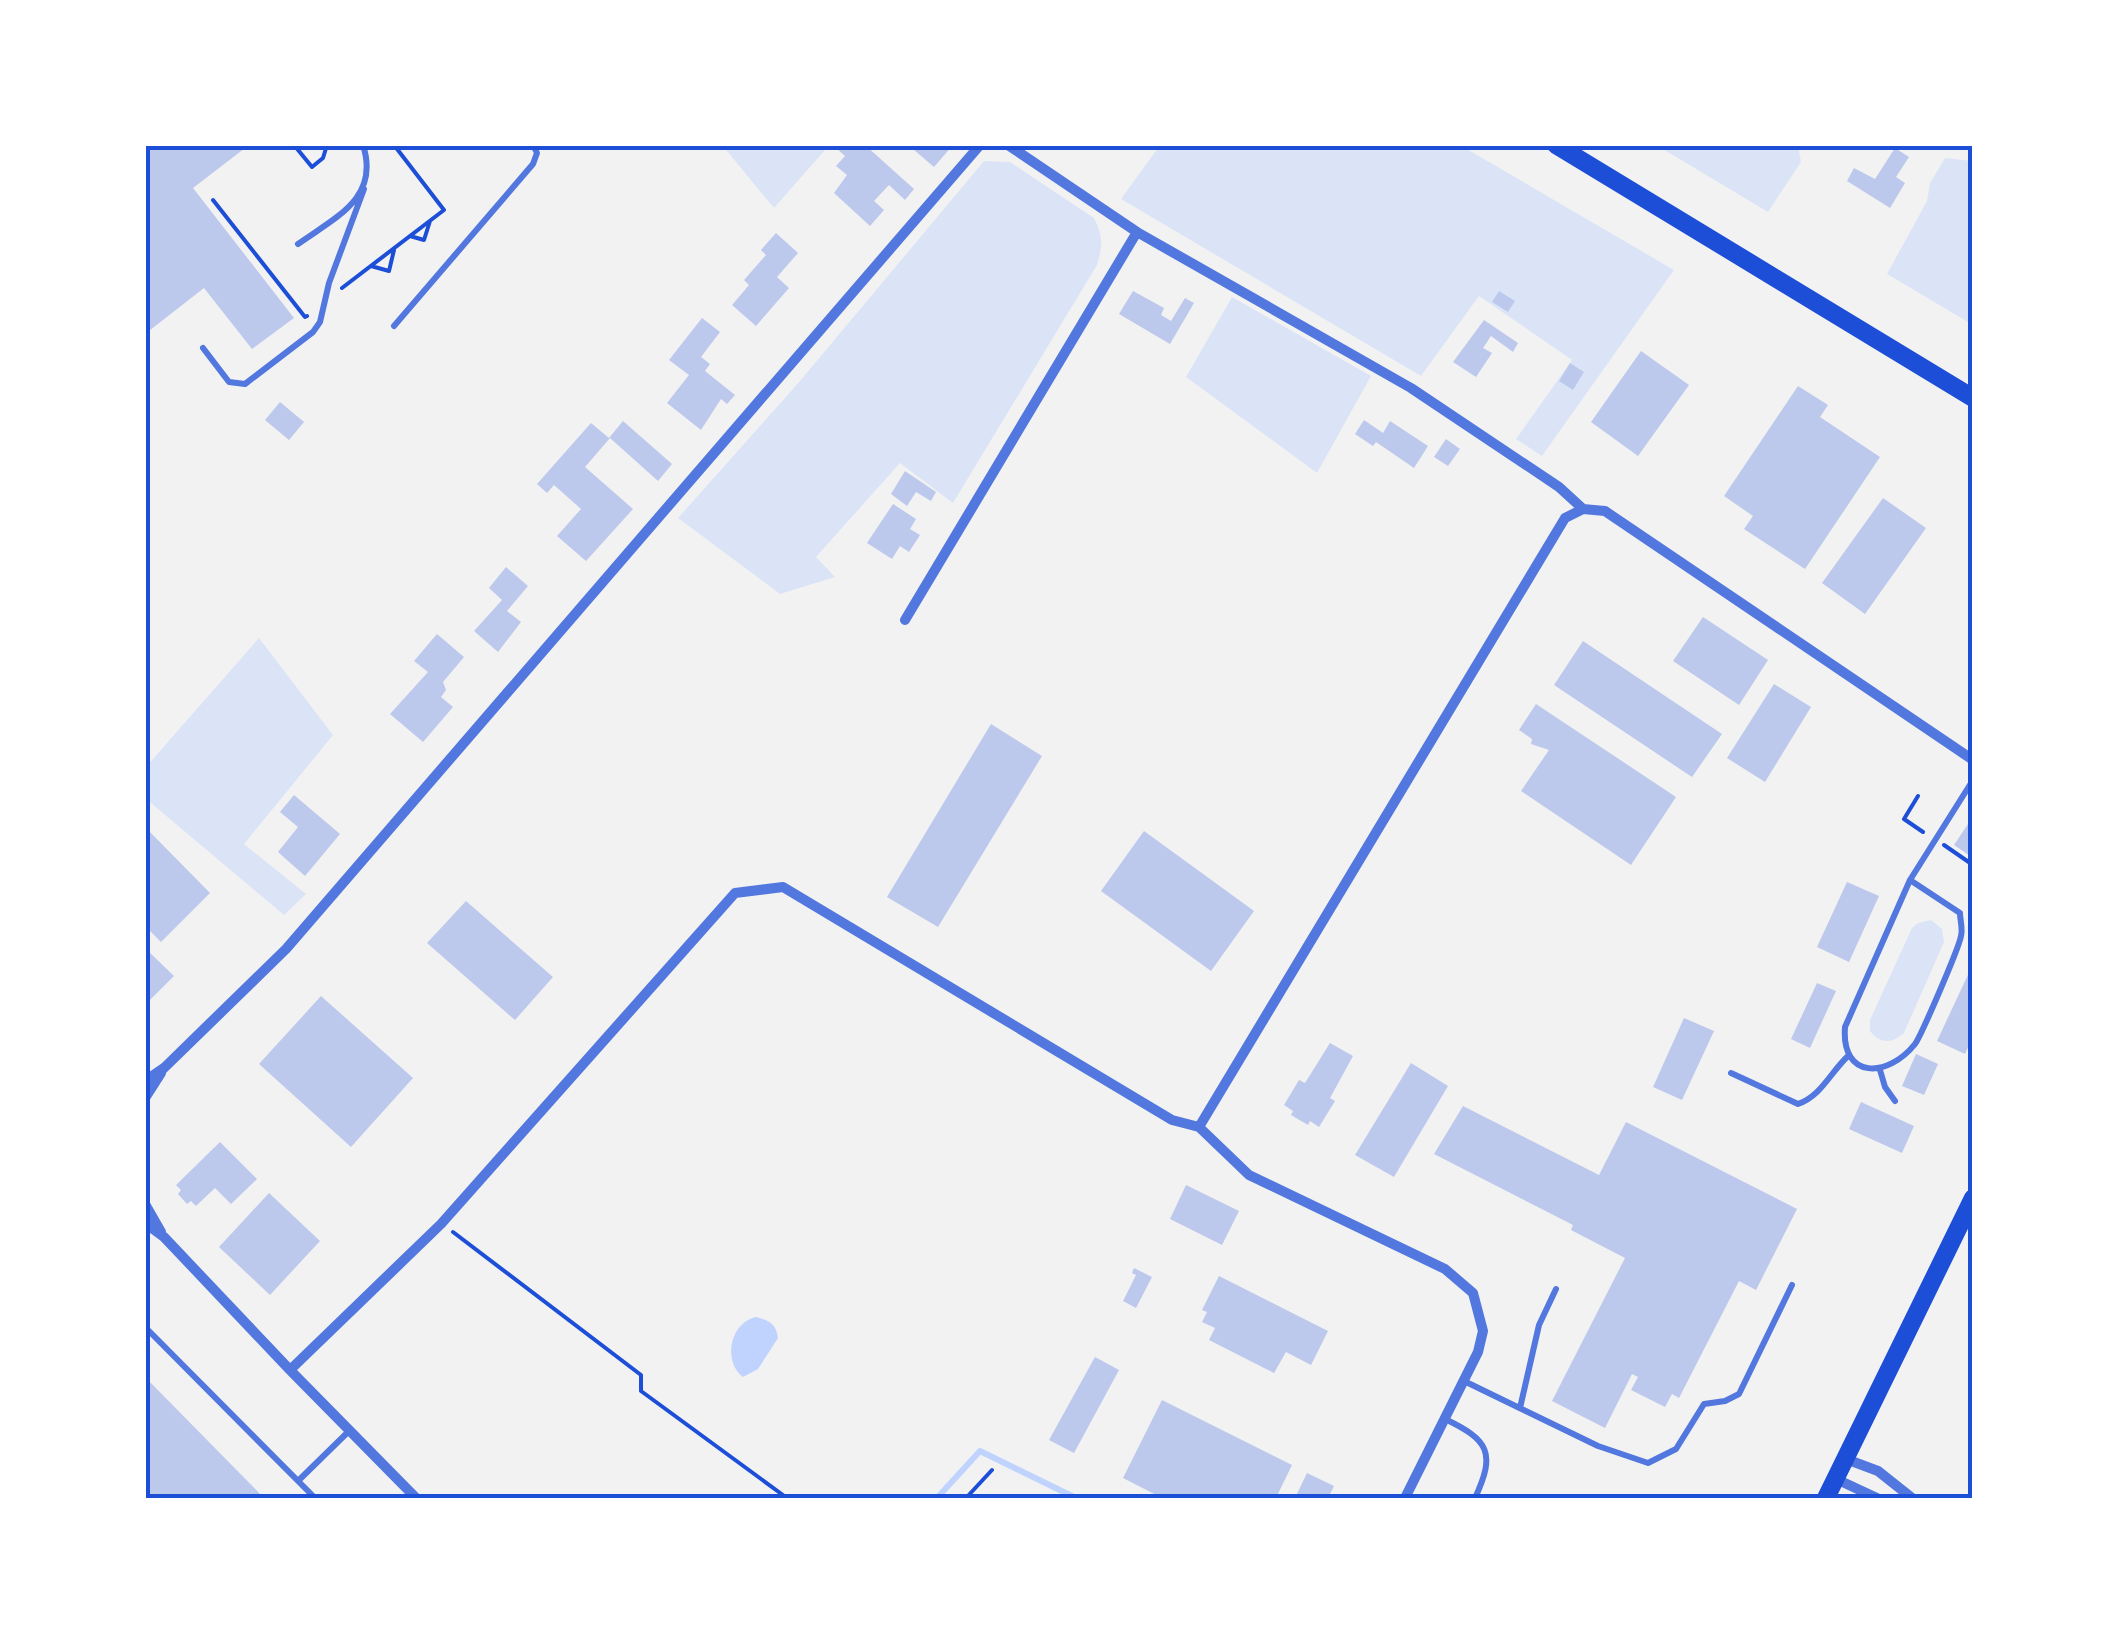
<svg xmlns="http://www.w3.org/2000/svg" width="2118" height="1643" font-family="Inter,sans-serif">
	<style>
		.green { fill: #dbe4f7 }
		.water { fill: #bfd3fe }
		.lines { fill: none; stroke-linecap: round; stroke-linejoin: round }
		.stream { stroke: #bfd3fe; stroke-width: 6 }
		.building { fill: #bdc9ec }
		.path { stroke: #1d4ed8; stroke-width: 4 }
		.service { stroke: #5277de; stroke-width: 6 }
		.minor { stroke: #5277de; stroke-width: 10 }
		.secondary { stroke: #1d4ed8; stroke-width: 18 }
		.primary { stroke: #1d4ed8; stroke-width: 18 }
		.neatline { fill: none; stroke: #1d4ed8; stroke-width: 4 }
	</style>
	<rect width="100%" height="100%" fill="#f2f2f2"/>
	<path class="green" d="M722 145H820L825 150 774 208Z
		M1160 145H1460L1674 270 1542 456 1516 439 1572 360 1479 296 1421 376 1121 199Z
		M1656 145H1798L1801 162 1768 212Z
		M1945 158 1973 161V325L1887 274 1927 201 1930 183Z
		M984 161 1010 162 1094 218C1103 235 1103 246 1097 265L953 503 900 463 816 557 835 577 780 594 678 518 800 381Z
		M1232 297 1371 376 1317 473 1186 377Z
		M259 638 333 735 244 844 306 894 284 915 145 798V768Z
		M1931 920 1942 929 1944 942 1904 1033C1892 1044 1880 1044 1870 1031V1020L1912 928 1918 923Z"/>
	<path class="water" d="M756 1317C770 1321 776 1324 778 1338L758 1369 743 1377C723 1362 729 1323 756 1317Z"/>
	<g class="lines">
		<path class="stream" d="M937 1498 980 1451 1076 1498"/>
	</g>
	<path class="building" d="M145 145H249L193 188 294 318 252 349 204 288 145 334Z
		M833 145H865L914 189 905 200 889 185 874 201 884 210 870 226 834 193 847 175 836 166 845 156Z
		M917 145H953L934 167 913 149Z
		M1895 148 1909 157 1896 177 1905 183 1890 208 1847 181 1854 168 1875 179Z
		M776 233 798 253 777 277 789 288 756 326 732 305 749 285 744 280 766 255 761 250Z
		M1133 291 1164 308 1161 315 1171 321 1185 298 1194 303 1170 344 1119 314Z
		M1499 291 1515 301 1508 312 1492 302Z
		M702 318 720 332 701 357 710 364 705 371 735 395 727 404 721 399 701 430 667 403 689 375 669 360Z
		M1484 320 1518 343 1513 352 1491 336 1483 348 1492 353 1476 377 1453 362Z
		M1641 351 1689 385 1638 456 1591 422Z
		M1570 363 1584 372 1573 390 1559 381Z
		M1798 386 1828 405 1820 417 1880 457 1805 569 1744 529 1753 516 1724 496Z
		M280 402 304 422 289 440 265 420Z
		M1364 420 1383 433 1390 421 1428 446 1414 468 1376 442 1373 446 1355 434Z
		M623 421 672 464 658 481 610 438 585 467 633 509 586 561 557 536 581 509 554 485 547 493 537 484 591 423 609 438Z
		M1446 439 1460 449 1448 466 1434 457Z
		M905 471 936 492 931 501 916 492 907 506 891 494Z
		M1883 498 1926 528 1865 614 1822 583Z
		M893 504 916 519 910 529 920 535 909 552 900 546 892 559 867 543Z
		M506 567 528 586 507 611 521 622 498 652 474 631 502 600 489 588Z
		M1703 617 1768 660 1739 705 1673 661Z
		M437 634 464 657 443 682 446 690 441 697 453 707 423 742 390 714 428 672 414 661Z
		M1583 641 1722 734 1692 777 1554 685Z
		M1774 684 1811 707 1765 782 1727 758Z
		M1536 704 1676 797 1631 865 1521 791 1549 750 1531 744 1532 739 1519 730Z
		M991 724 1042 756 938 927 887 897Z
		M294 795 340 834 305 876 278 852 298 827 280 812Z
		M1970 821 1973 823V858L1954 845Z
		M145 827 210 893 161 942 145 926Z
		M1144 831 1254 911 1211 971 1101 891Z
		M1847 882 1879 896 1849 962 1817 947Z
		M466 901 553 977 515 1020 427 943Z
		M145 948 174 976 145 1005Z
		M1973 964V1036L1965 1054 1937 1041Z
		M1817 983 1836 991 1810 1048 1791 1039Z
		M321 996 413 1078 351 1147 259 1064Z
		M1684 1018 1714 1031 1682 1100 1653 1087Z
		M1330 1043 1353 1056 1330 1098 1335 1101 1319 1127 1310 1121 1308 1125 1291 1115 1293 1111 1284 1105 1299 1080 1305 1083Z
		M1916 1054 1938 1064 1924 1095 1902 1086Z
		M1411 1063 1448 1086 1394 1177 1355 1155Z
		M1861 1102 1914 1126 1902 1153 1849 1129Z
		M1463 1106 1599 1175 1626 1122 1797 1209 1756 1290 1739 1281 1679 1398 1672 1394 1665 1407 1631 1390 1638 1377 1632 1374 1605 1428 1552 1401 1625 1258 1571 1230 1573 1225 1434 1154Z
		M220 1142 257 1179 231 1204 215 1188 196 1206 191 1201 187 1204 178 1194 181 1190 176 1185Z
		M1186 1185 1239 1211 1222 1245 1170 1219Z
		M269 1193 320 1241 270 1295 219 1247Z
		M1134 1268 1152 1277 1136 1308 1123 1301 1136 1275 1132 1273Z
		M1219 1276 1328 1331 1311 1365 1286 1352 1274 1373 1209 1340 1215 1328 1202 1322 1207 1312 1202 1310Z
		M1095 1357 1119 1370 1074 1453 1049 1440Z
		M145 1377 264 1498H145Z
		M1162 1400 1292 1465 1276 1498H1162L1123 1478Z
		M1307 1473 1334 1486 1328 1498H1295Z"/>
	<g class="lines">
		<path class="path" d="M294 145 312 167 323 158 327 145
			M213 200 305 317 307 316
			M410 236 424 240 430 221
			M371 266 389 271 394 250
			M342 288 444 210 394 145
			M1918 796 1904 819 1923 832
			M1944 845 1973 865
			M453 1232 641 1375V1391L787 1498
			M966 1498 992 1470"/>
		<path class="service" d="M298 244C336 217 380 198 363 145
			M394 326 533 164 537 153 533 145
			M203 348 229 382 245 384 313 332 320 322 329 283 364 189
			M1910 880 1960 913C1960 920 1963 929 1961 936 1959 948 1921 1036 1915 1044 1888 1078 1841 1080 1845 1027L1910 880 1973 780
			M1880 1070 1885 1087 1895 1101
			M1731 1073 1798 1104C1821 1096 1830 1073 1848 1056
			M145 1327 315 1498
			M1464 1381 1598 1446 1648 1463 1676 1449 1704 1404 1725 1401 1739 1394 1792 1285
			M1520 1408 1539 1325 1556 1289
			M1445 1419C1489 1440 1496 1453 1475 1498
			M298 1481 348 1432"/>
		<path class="minor" d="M1008 145 1137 232 1411 388 1559 487 1583 509 1605 511 1973 760
			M905 620 1137 232
			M145 1081 164 1068 286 949 980 145
			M145 1098 161 1073
			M1199 1127 1565 518 1583 509
			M1199 1127 1249 1175 1445 1269 1473 1293 1483 1331 1478 1352 1405 1498
			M145 1204 161 1232
			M145 1223 164 1237 290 1370 441 1224 735 893 783 887 1172 1120 1199 1127
			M290 1370 416 1498
			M1846 1459 1878 1471 1912 1498
			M1836 1479 1877 1498"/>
		<path class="secondary" d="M1556 145 1973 398"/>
		<path class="primary" d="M1826 1498 1973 1198"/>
	</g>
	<rect width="2118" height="1643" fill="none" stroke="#ffffff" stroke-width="295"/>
	<rect x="148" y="148" width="1822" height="1348" class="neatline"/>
</svg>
